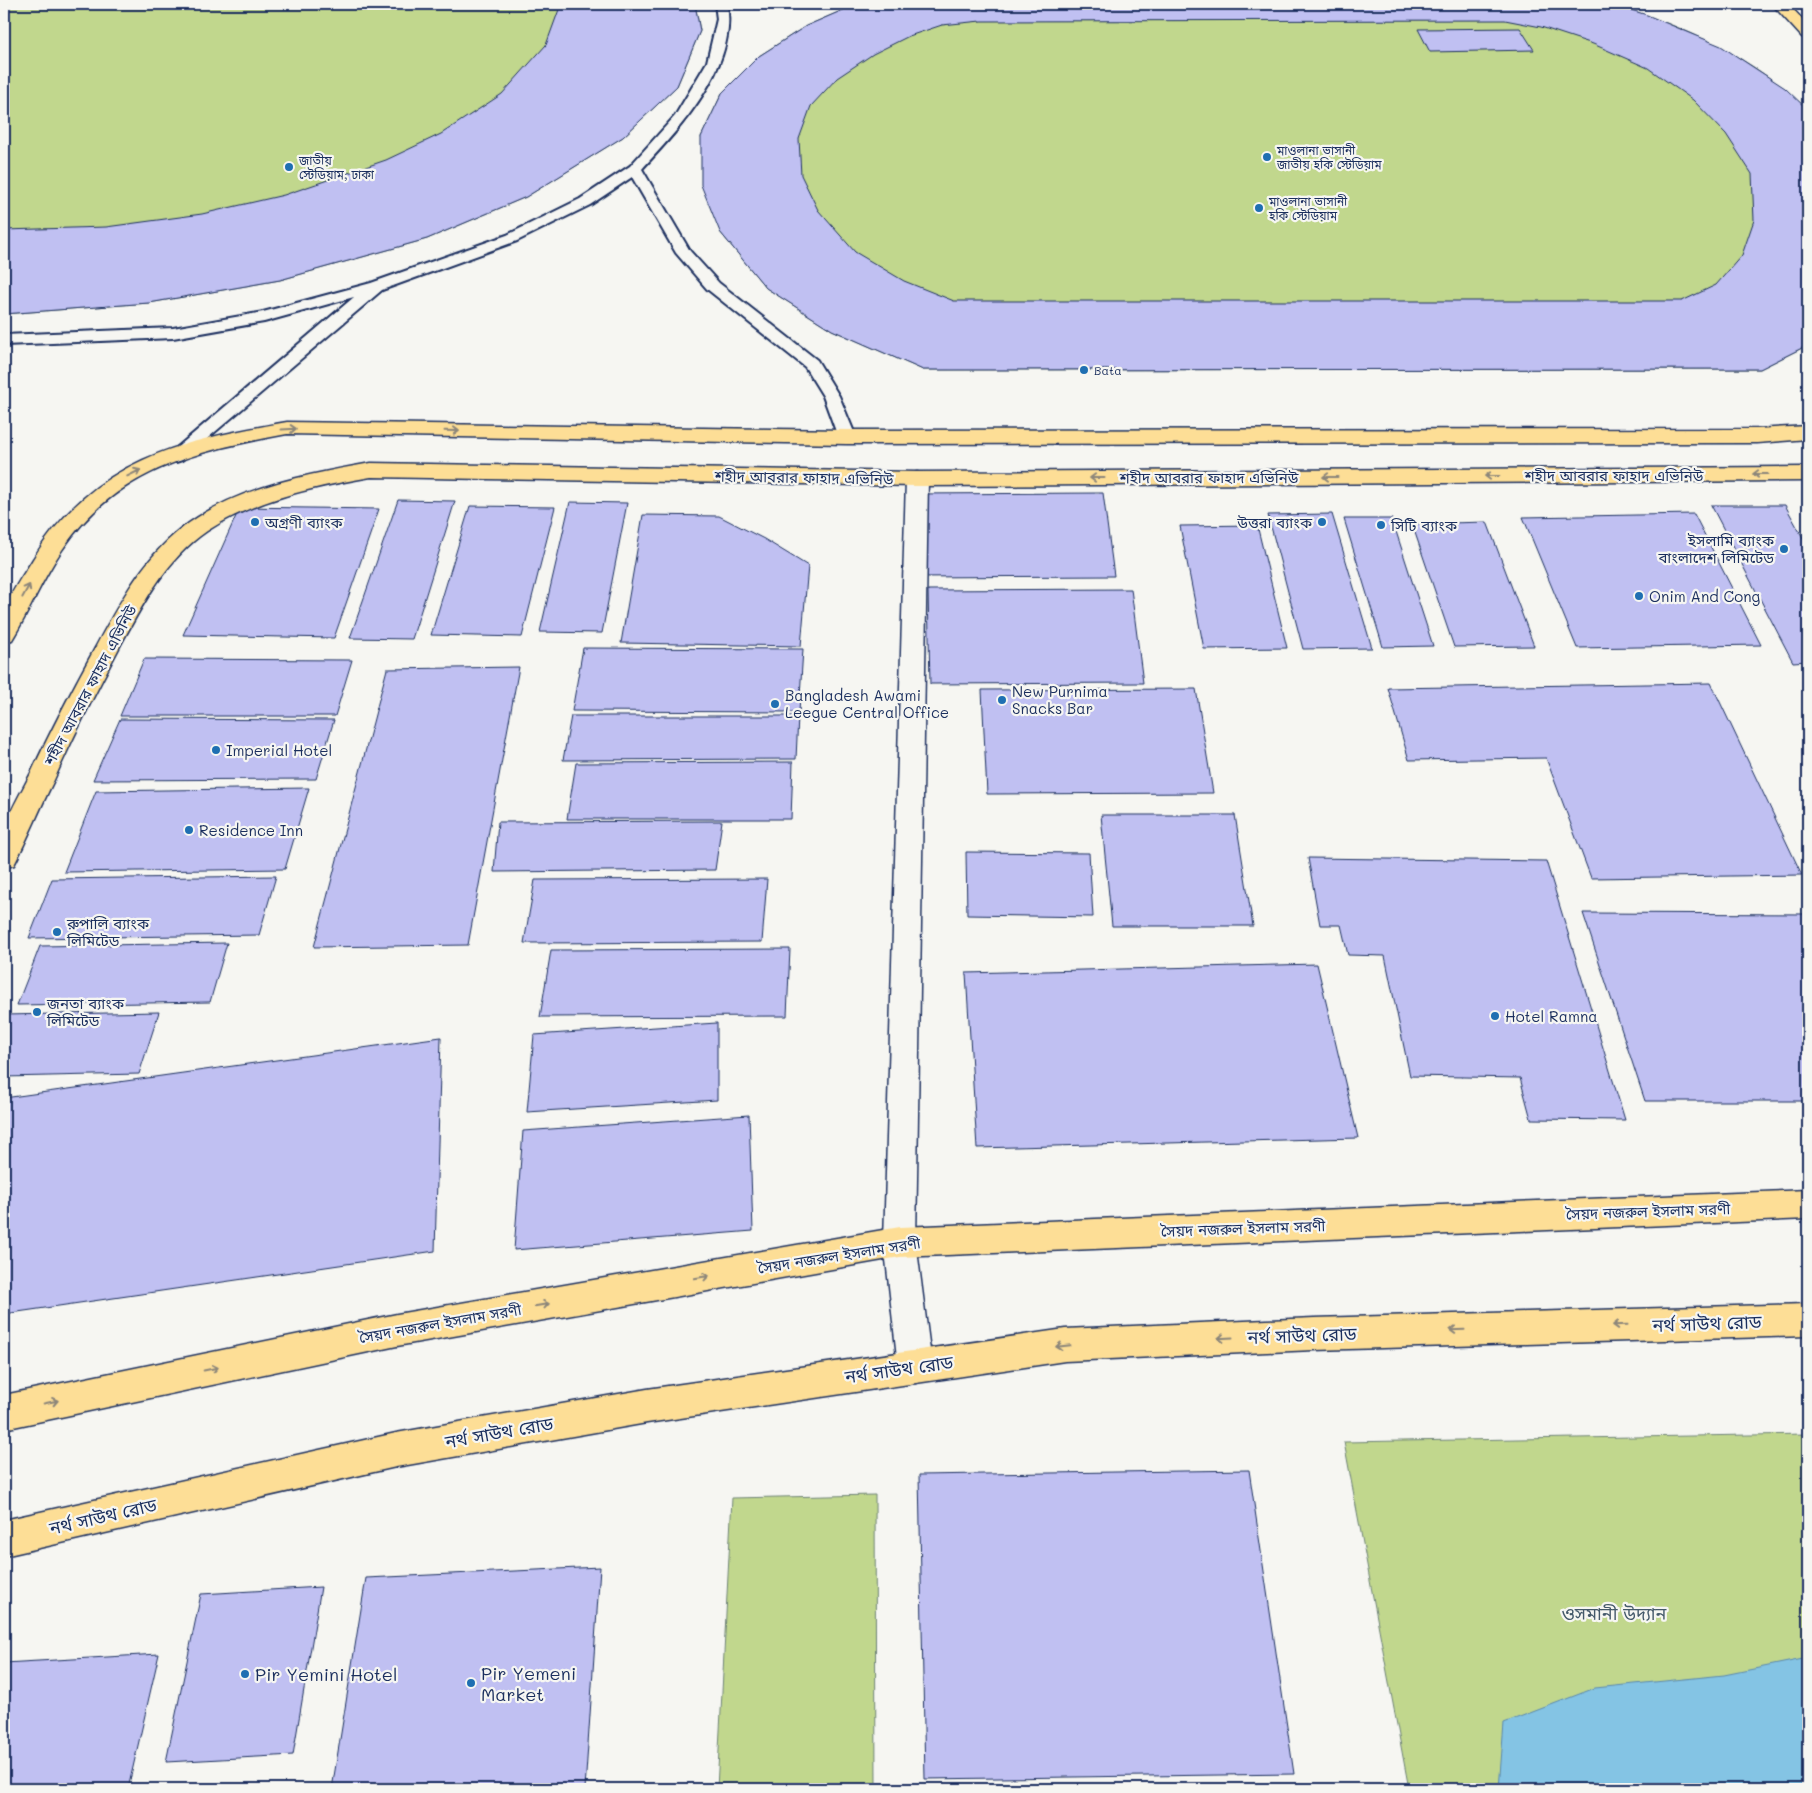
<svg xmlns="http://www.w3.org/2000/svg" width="1812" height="1793" font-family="Mali,'Noto Sans Bengali',sans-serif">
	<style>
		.green { fill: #c1d78d; stroke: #6e8376 }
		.water { fill: #84c4e4; stroke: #5a88ae }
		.building { fill: #c0c0f2; stroke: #1b2f5e; fill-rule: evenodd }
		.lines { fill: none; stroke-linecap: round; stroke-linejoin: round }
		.service-casing { stroke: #1b2f5e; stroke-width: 4 }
		.minor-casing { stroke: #1b2f5e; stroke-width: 3 }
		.primary-casing { stroke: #1b2f5e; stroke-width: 3 }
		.trunk-casing { stroke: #1b2f5e; stroke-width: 3 }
		.service { fill: #f6f6f2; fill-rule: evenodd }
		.minor { fill: #f6f6f2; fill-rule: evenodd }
		.primary { fill: #fdde96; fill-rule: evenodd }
		.trunk { fill: #fdde96; fill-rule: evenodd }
		.oneway { stroke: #8c867a }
		.poi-dot { fill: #1f6fb2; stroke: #f6f6f2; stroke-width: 2 }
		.labels { text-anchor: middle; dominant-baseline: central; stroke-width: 4.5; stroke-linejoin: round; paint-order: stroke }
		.far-poi-label { font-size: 12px; fill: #1b2f5e; stroke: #f6f6f2; text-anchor: start }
		.street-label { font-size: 15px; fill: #1b2f5e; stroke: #f6f6f2 }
		.poi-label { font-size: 15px; fill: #1b2f5e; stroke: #f6f6f2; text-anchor: start }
		.near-street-label { font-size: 18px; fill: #1b2f5e; stroke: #f6f6f2 }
		.near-park-label { font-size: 18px; fill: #44596a; stroke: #f6f6f2 }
		.near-poi-label { font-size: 18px; fill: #1b2f5e; stroke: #f6f6f2; text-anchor: start }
	</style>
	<rect width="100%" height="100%" fill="#f6f6f2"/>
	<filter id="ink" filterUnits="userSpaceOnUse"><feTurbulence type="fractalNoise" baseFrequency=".02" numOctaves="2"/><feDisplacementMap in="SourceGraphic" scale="10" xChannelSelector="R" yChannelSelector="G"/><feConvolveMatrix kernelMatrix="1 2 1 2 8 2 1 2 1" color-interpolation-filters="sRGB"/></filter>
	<g filter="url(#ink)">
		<path class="green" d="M4 4H695L700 31 677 86 623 137 526 197 427 239 280 280 149 303 4 314Z
			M857 4H1612C1686 27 1751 56 1808 110V345L1760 369 923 370 832 330 766 288 720 232 701 137 722 93 759 56 806 26Z
			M1808 1434V1789H1409L1344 1442Z
			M875 1495 876 1789H717L732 1498Z"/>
		<path class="water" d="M1808 1658V1789H1499L1504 1723 1595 1688 1724 1675Z"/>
		<path class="building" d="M561 4H695L700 31 677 86 623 137 526 197 427 239 280 280 149 303 4 314V230L106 227 202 214 284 195 386 160 441 134 502 94 546 45Z
			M857 4H1612L1647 15 1721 46 1785 88 1808 110V345L1760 369 923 370 832 330 766 288 720 232 701 185V137L722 93 759 56 806 26ZM1505 20 1541 27 1593 44 1648 68 1693 100 1726 134 1752 174 1754 220 1742 255 1716 285 1682 301H954L904 281 855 252 818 210 801 175 799 139 811 106 837 78 873 54 909 36 942 25 981 21Z
			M1520 28 1534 50 1430 52 1418 29Z
			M1103 493 1114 576 913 577 912 494Z
			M398 500 455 501 412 639 350 638Z
			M570 502 627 503 602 633 540 632Z
			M1711 505H1785L1808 547V661L1793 662Z
			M470 506 555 507 522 637 431 635Z
			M240 507 379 509 334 638 183 635Z
			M1332 514 1372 648 1303 649 1268 515Z
			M1694 514 1761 645 1577 648 1523 517Z
			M643 515 719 516 764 539 808 566 801 646 621 643Z
			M1344 519H1392L1433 646 1383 647Z
			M1487 522 1534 646 1454 647 1412 524Z
			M1257 525 1287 648 1204 649 1180 526Z
			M1131 589 1143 683 930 684 928 590Z
			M583 648 803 649 799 712 572 711Z
			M144 659 352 660 335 716H120Z
			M519 667 468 945 314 947 387 669Z
			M1711 683 1802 875 1591 878 1546 758 1409 760 1388 688Z
			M1196 689 1213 793 987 794 982 690Z
			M571 716H798L796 759 563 760Z
			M120 719 334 720 316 779 93 780Z
			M793 762 791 819H567L576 763Z
			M309 788 285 869 64 872 96 791Z
			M1101 815H1235L1253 926H1112Z
			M722 821 715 870 494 872 498 822Z
			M966 852 1089 853 1093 917 967 915Z
			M1308 858 1546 861 1625 1120 1531 1119 1520 1078 1410 1076 1385 956 1348 955 1341 925H1320Z
			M276 876 259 935 29 938 52 879Z
			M767 879 762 942 524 943 535 880Z
			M1583 913 1808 914V1101H1645Z
			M227 943 210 1002 17 1005 40 946Z
			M790 949 787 1016 540 1017 551 950Z
			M1317 964 1358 1138 977 1148 966 973Z
			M159 1012 139 1074 4 1077V1015Z
			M717 1023V1100L527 1112 534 1035Z
			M441 1037 435 1251 4 1314V1098Z
			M749 1115 753 1231 514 1250 523 1131Z
			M1249 1470 1294 1774 925 1779 919 1475Z
			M600 1567 585 1789H332L366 1578Z
			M321 1587 293 1755 166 1762 201 1594Z
			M159 1654 128 1789H4V1663Z"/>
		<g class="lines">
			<g class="service-casing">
				<path id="service" d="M715 4H727C738 66 681 127 642 169L690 251 719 283 817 360 839 396 856 437 853 441 847 442 841 441 838 437 823 396 805 367 707 289 676 253 632 177 590 205 517 241 382 290 182 460 176 462 170 460 167 456 354 297 264 322 173 338 4 345V335L173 328 263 312 371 283 507 235 580 199 630 166 675 116 707 62 717 19Z"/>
			</g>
			<g class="minor-casing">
				<path id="minor" d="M917 472 925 474 928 479 916 1242 932 1366 927 1378 915 1383 903 1378 898 1366 884 1242 906 479 909 474Z"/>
			</g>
			<g class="primary-casing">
				<path id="primary" d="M1772 4H1788L1808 25V39L1802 37Z
					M287 422 847 430 1757 429 1808 426V439L1757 443 847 444 287 434C197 451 116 469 62 550 42 579 30 611 12 640L4 642C4 633 2 621 4 612 6 599 26 571 33 559 95 459 179 441 287 422Z
					M371 463 917 472 1808 467V481L917 486 371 477C314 487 256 499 207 531 166 559 142 605 119 648 96 691 74 735 54 780 40 808 28 838 14 865L4 868C4 857 2 842 4 831 6 817 26 784 33 769 52 728 73 688 95 648 120 602 145 554 189 523 241 486 310 474 371 463Z"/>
			</g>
			<g class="trunk-casing">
				<path id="trunk" d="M1808 1190V1219L900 1257 397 1346 4 1429V1395L397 1314 900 1227Z
					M1808 1304V1336L1314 1350 1065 1361 647 1423 396 1467 4 1556V1520L396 1433 647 1389 1065 1329 1314 1318Z"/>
			</g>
			<use href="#service" class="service"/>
			<use href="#minor" class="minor"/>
			<use href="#primary" class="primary"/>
			<use href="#trunk" class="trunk"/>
		</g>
		<defs><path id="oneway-shaft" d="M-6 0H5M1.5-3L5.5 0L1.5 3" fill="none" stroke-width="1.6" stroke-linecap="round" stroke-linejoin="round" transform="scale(1.25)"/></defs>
		<g class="oneway">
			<use href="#oneway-shaft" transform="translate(289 429) rotate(-3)"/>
			<use href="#oneway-shaft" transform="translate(452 431) rotate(1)"/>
			<use href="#oneway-shaft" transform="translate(134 473) rotate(-26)"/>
			<use href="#oneway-shaft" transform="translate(1760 474) rotate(180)"/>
			<use href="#oneway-shaft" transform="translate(1492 476) rotate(180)"/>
			<use href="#oneway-shaft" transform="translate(1330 477) rotate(180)"/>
			<use href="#oneway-shaft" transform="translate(1097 478) rotate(180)"/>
			<use href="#oneway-shaft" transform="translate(26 591) rotate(-61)"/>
			<use href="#oneway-shaft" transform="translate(702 1277) rotate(-10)"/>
			<use href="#oneway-shaft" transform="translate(542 1305) rotate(-10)"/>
			<use href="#oneway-shaft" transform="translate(1620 1325) rotate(178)"/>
			<use href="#oneway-shaft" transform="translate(1457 1330) rotate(178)"/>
			<use href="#oneway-shaft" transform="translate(1225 1338) rotate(177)"/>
			<use href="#oneway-shaft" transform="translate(1063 1346) rotate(174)"/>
			<use href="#oneway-shaft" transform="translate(211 1369) rotate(-12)"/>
			<use href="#oneway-shaft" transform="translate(51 1402) rotate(-12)"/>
		</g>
	</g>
	<g class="poi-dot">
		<circle cx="1267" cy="157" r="5"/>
		<circle cx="289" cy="167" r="5"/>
		<circle cx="1259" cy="208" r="5"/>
		<circle cx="1084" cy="370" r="5"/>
		<circle cx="255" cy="522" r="5"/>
		<circle cx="1322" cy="522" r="5"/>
		<circle cx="1381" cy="525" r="5"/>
		<circle cx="1784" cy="549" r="5"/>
		<circle cx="1639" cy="596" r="5"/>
		<circle cx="1002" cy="700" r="5"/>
		<circle cx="775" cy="704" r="5"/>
		<circle cx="216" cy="750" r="5"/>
		<circle cx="189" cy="830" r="5"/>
		<circle cx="57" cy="932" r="5"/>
		<circle cx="37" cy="1012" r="5"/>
		<circle cx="1495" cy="1016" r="5"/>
		<circle cx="245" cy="1674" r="5"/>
		<circle cx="471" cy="1683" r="5"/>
	</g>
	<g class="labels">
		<g class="far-poi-label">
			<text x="1277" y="150">মাওলানা ভাসানী<tspan x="1277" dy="14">জাতীয় হকি স্টেডিয়াম</tspan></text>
			<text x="299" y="160">জাতীয়<tspan x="299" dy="14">স্টেডিয়াম, ঢাকা</tspan></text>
			<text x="1269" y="201">মাওলানা ভাসানী<tspan x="1269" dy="14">হকি স্টেডিয়াম</tspan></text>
			<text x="1094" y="370">Bata</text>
		</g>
		<g class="street-label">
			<text x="1614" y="475">শহীদ আবরার ফাহাদ এভিনিউ</text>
			<text transform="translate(804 477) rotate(1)">শহীদ আবরার ফাহাদ এভিনিউ</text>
			<text x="1209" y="477">শহীদ আবরার ফাহাদ এভিনিউ</text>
			<text transform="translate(90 685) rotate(-62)">শহীদ আবরার ফাহাদ এভিনিউ</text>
			<text transform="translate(1648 1211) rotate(-2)">সৈয়দ নজরুল ইসলাম সরণী</text>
			<text transform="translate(1243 1228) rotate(-2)">সৈয়দ নজরুল ইসলাম সরণী</text>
			<text transform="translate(839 1255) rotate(-9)">সৈয়দ নজরুল ইসলাম সরণী</text>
			<text transform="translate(440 1323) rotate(-10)">সৈয়দ নজরুল ইসলাম সরণী</text>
		</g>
		<g class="poi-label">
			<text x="265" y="522">অগ্রণী ব্যাংক</text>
			<text x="1312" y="522" text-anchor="end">উত্তরা ব্যাংক</text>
			<text x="1391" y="525">সিটি ব্যাংক</text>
			<text x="1774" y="540" text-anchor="end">ইসলামি ব্যাংক<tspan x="1774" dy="17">বাংলাদেশ লিমিটেড</tspan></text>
			<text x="1649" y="596">Onim And Cong</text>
			<text x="1012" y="691">New Purnima<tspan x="1012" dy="17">Snacks Bar</tspan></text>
			<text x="785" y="695">Bangladesh Awami<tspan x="785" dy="17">Leegue Central Office</tspan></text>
			<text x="226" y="750">Imperial Hotel</text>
			<text x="199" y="830">Residence Inn</text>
			<text x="67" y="923">রুপালি ব্যাংক<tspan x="67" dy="17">লিমিটেড</tspan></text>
			<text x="47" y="1003">জনতা ব্যাংক<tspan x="47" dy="17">লিমিটেড</tspan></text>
			<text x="1505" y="1016">Hotel Ramna</text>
		</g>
		<g class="near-street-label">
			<text transform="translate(1707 1323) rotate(-2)">নর্থ সাউথ রোড</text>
			<text transform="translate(1302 1335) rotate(-2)">নর্থ সাউথ রোড</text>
			<text transform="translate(899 1369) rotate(-8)">নর্থ সাউথ রোড</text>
			<text transform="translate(499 1432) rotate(-10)">নর্থ সাউথ রোড</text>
			<text transform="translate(103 1516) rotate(-13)">নর্থ সাউথ রোড</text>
		</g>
		<g class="near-park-label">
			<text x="1614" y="1613">ওসমানী উদ্যান</text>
		</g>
		<g class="near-poi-label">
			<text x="481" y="1673">Pir Yemeni<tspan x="481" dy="21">Market</tspan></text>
			<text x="255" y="1674">Pir Yemini Hotel</text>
		</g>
	</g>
	<rect width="1812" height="1793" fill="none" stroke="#f6f6f2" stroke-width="20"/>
	<rect x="10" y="10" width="1792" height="1773" fill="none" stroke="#1b2f5e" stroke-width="2" filter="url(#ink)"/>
</svg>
